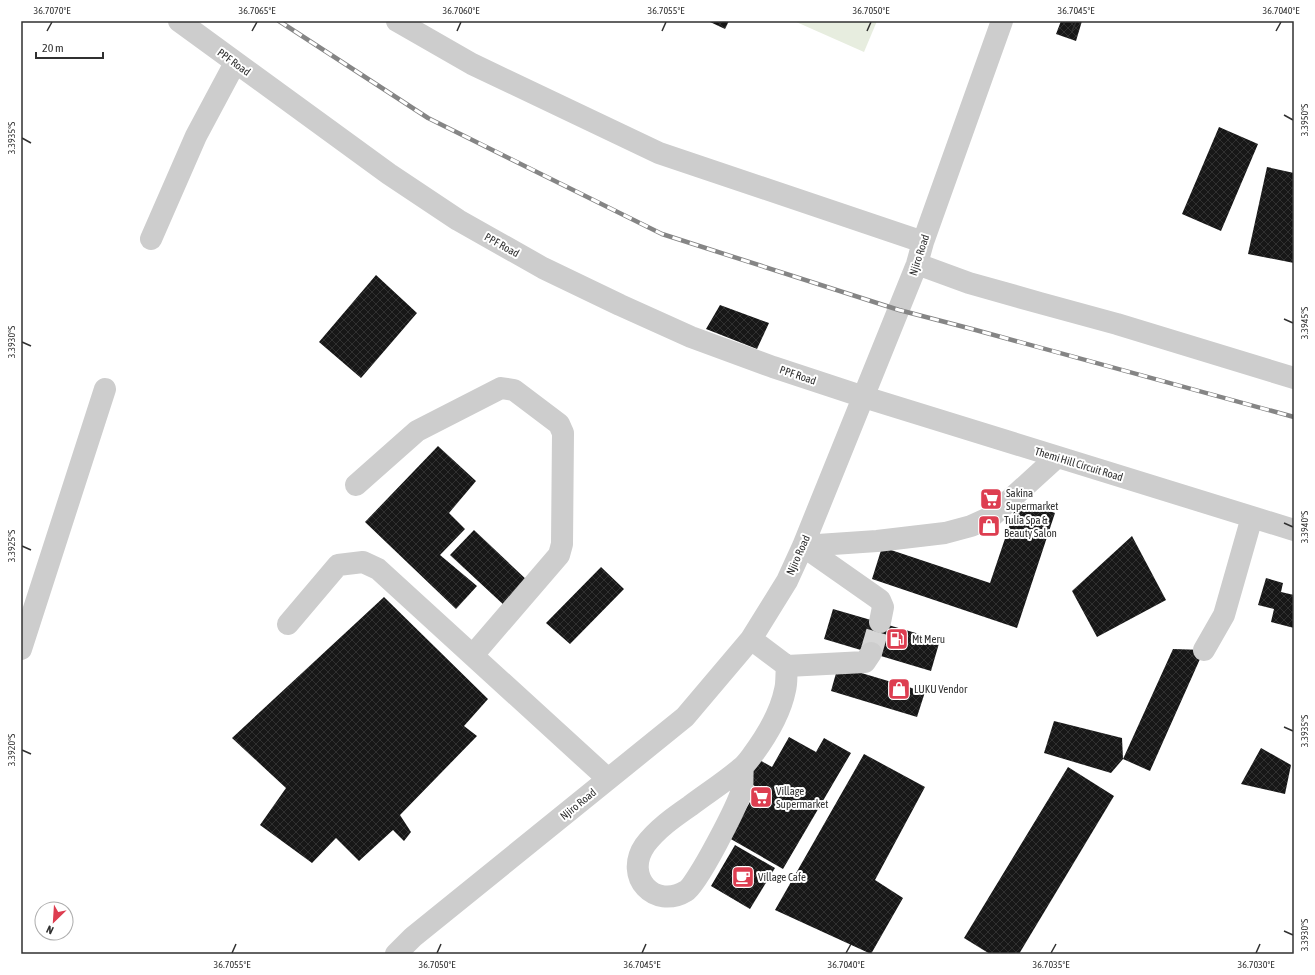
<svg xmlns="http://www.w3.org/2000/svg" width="1315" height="975" font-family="'Asap Condensed',sans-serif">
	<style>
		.green { fill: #e7eddf }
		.building { fill: url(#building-cross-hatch) }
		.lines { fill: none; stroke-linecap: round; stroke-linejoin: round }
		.minor-tunnel { stroke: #d6d6d6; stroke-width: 22; stroke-dasharray: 22 11; stroke-linecap: butt }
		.minor { stroke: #cdcdcd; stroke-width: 22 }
		.rail-casing { stroke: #858585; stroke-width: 4.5 }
		.rail { stroke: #fff; stroke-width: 3; stroke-dasharray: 9; stroke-linecap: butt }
		.ticks { fill: none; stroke: #303030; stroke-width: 1.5 }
		.labels { text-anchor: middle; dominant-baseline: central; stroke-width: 4; stroke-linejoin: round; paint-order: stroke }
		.street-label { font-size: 11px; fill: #303030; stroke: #fff }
		.poi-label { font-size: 11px; fill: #303030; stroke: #fff; text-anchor: start }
		.neatline { fill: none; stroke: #303030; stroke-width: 1.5 }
		.ticks-label { font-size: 10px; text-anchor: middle; fill: #303030 }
	</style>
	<defs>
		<pattern id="building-cross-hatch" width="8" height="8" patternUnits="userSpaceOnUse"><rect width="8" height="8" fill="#171717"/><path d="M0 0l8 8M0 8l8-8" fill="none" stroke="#303030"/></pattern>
	</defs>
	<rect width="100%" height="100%" fill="#fff"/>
	<path class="green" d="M794 21H877L864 52Z"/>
	<path class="building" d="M708 21H729L725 29Z
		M1061 21H1082L1076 41 1056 34Z
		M1219 127 1258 144 1221 231 1182 214Z
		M1267 167 1294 173V263L1248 254Z
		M376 275 417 313 361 378 319 342Z
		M720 305 769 323 757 349 706 329Z
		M438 446 476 481 449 513 465 529 440 555 477 586 456 609 365 522Z
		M1018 500 1055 513 1017 628 872 579 882 547 990 583Z
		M474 530 529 582 506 607 450 555Z
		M1132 536 1166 600 1097 637 1072 591Z
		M601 567 624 589 570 644 546 623Z
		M1266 578 1283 583 1281 592 1294 595V628L1271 622 1274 609 1258 605Z
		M384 597 488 699 464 726 477 736 400 815 411 832 404 841 393 830 359 861 336 838 312 863 260 825 286 788 232 738Z
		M833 609 940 640 931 671 824 639Z
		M1173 649 1204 650 1150 771 1123 759Z
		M838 666 925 692 917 717 831 691Z
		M1054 721 1122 738 1123 759 1111 773 1044 753Z
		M789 737 816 752 824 738 851 753 783 869 729 838 758 788 743 779 756 758 772 767Z
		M1261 748 1291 765 1285 794 1241 784Z
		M864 754 925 787 875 880 903 898 871 954 775 910Z
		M1068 767 1114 796 1019 954H990L964 938Z
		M735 845 775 868 750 909 711 886Z"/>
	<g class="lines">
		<path class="minor-tunnel" d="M871 653 880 622"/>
		<path class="minor" d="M179 21 389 174 458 220 543 268 620 305 691 337 773 367 864 397 1294 530
			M397 21 472 64 659 153 923 242
			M151 239 196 136 235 63
			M917 264 969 283 1040 303 1117 324 1294 378
			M356 485 417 431 501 388 514 390 559 424 563 433 562 544 559 555 473 655
			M803 546 877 541 945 533 971 526 991 517 1057 457
			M803 546 880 600 883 607 880 622
			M288 624 338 565 363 562 378 569 608 779
			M21 649 105 389
			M1204 650 1224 615 1252 517
			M787 666 865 662 871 653
			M743 767C742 774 743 782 742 789 739 803 697 885 686 891 655 910 623 877 645 845 657 829 674 817 690 806 707 793 725 782 741 768 745 765 748 761 751 757 766 737 780 715 785 690 787 683 786 674 787 666L751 639
			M396 954 413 937 685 717 751 639 787 581 803 546 917 264 923 242 1002 21"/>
		<g class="rail-casing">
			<path id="rail" d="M279 21 428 118 662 234 899 310 972 329 1294 417"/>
		</g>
		<use href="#rail" class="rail"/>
	</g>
	<path class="ticks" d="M47 31 52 22M252 31 257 22M457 31 461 22M662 31 666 22M867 31 871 22M1072 31 1076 22M1276 31 1281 22M1284 115 1293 120M22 138 31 143M1284 319 1293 323M22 342 31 346M1284 523 1293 527M22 546 31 550M1284 727 1293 731M22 750 31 754M1284 931 1293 935M232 953 236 944M437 953 441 944M642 953 646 944M846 953 851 944M1051 953 1056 944M1256 953 1260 944"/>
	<defs>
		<g id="supermarket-square" transform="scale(1.15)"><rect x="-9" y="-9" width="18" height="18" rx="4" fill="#dd3d50" stroke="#fff"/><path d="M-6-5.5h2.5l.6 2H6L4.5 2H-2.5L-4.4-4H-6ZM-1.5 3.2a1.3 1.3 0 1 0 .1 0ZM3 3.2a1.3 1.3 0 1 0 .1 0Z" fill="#fff"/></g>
		<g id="shop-square" transform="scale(1.15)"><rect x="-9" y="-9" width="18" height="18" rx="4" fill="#dd3d50" stroke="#fff"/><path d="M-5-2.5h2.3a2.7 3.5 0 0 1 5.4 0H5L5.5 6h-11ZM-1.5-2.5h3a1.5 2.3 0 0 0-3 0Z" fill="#fff"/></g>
		<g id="fuel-square" transform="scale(1.15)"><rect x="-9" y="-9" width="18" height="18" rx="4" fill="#dd3d50" stroke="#fff"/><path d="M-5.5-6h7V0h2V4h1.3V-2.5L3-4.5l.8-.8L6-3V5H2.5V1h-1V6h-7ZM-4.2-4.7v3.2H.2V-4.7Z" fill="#fff"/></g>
		<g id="cafe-square" transform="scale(1.15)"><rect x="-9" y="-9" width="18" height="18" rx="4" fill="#dd3d50" stroke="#fff"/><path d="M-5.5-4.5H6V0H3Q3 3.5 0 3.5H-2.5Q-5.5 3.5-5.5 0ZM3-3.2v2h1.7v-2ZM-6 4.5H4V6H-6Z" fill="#fff"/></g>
	</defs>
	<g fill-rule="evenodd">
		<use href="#supermarket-square" x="991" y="499"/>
		<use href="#shop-square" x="989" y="526"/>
		<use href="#fuel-square" x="897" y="639"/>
		<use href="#shop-square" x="899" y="689"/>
		<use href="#supermarket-square" x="761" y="797"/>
		<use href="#cafe-square" x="743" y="877"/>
	</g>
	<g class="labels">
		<g class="street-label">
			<text transform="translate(234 62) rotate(36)">PPF Road</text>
			<text transform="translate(502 245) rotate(29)">PPF Road</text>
			<text transform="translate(919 255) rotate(-72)">Njiro Road</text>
			<text transform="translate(798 375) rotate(19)">PPF Road</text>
			<text transform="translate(1079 464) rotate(17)">Themi Hill Circuit Road</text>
			<text transform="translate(798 555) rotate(-66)">Njiro Road</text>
			<text transform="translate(578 804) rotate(-39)">Njiro Road</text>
		</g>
		<g class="poi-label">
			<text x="1006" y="493">Sakina<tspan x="1006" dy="13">Supermarket</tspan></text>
			<text x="1004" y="520">Tulia Spa &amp;<tspan x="1004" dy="13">Beauty Salon</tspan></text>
			<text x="912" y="639">Mt Meru</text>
			<text x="914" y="689">LUKU Vendor</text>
			<text x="776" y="791">Village<tspan x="776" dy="13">Supermarket</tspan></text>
			<text x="758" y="877">Village Cafe</text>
		</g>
	</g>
	<rect width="1315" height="975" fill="none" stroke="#ffffff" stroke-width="44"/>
	<g transform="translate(54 921) rotate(205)"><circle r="19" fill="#ffffff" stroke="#acacac"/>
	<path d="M0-3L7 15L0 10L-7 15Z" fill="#dd3d50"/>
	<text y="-6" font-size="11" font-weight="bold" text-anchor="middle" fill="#303030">N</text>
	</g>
	<path d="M36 52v6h67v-6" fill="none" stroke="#303030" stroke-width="2"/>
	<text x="42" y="52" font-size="12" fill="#303030" stroke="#ffffff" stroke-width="3" paint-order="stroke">20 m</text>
	<rect x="22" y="22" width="1271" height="931" class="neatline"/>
	<g class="ticks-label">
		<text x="52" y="14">36.7070°E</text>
		<text x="257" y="14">36.7065°E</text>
		<text x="461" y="14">36.7060°E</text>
		<text x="666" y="14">36.7055°E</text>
		<text x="871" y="14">36.7050°E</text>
		<text x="1076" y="14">36.7045°E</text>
		<text x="1281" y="14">36.7040°E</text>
		<text transform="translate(1304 120) rotate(-90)" y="4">3.3950°S</text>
		<text transform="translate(11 138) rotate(-90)" y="4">3.3935°S</text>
		<text transform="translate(1304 323) rotate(-90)" y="4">3.3945°S</text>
		<text transform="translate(11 342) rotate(-90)" y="4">3.3930°S</text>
		<text transform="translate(1304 527) rotate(-90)" y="4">3.3940°S</text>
		<text transform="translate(11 546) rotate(-90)" y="4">3.3925°S</text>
		<text transform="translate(1304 731) rotate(-90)" y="4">3.3935°S</text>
		<text transform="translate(11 750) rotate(-90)" y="4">3.3920°S</text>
		<text transform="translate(1304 935) rotate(-90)" y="4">3.3930°S</text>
		<text x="232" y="968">36.7055°E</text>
		<text x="437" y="968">36.7050°E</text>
		<text x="642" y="968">36.7045°E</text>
		<text x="846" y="968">36.7040°E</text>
		<text x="1051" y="968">36.7035°E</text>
		<text x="1256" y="968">36.7030°E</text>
	</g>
</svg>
